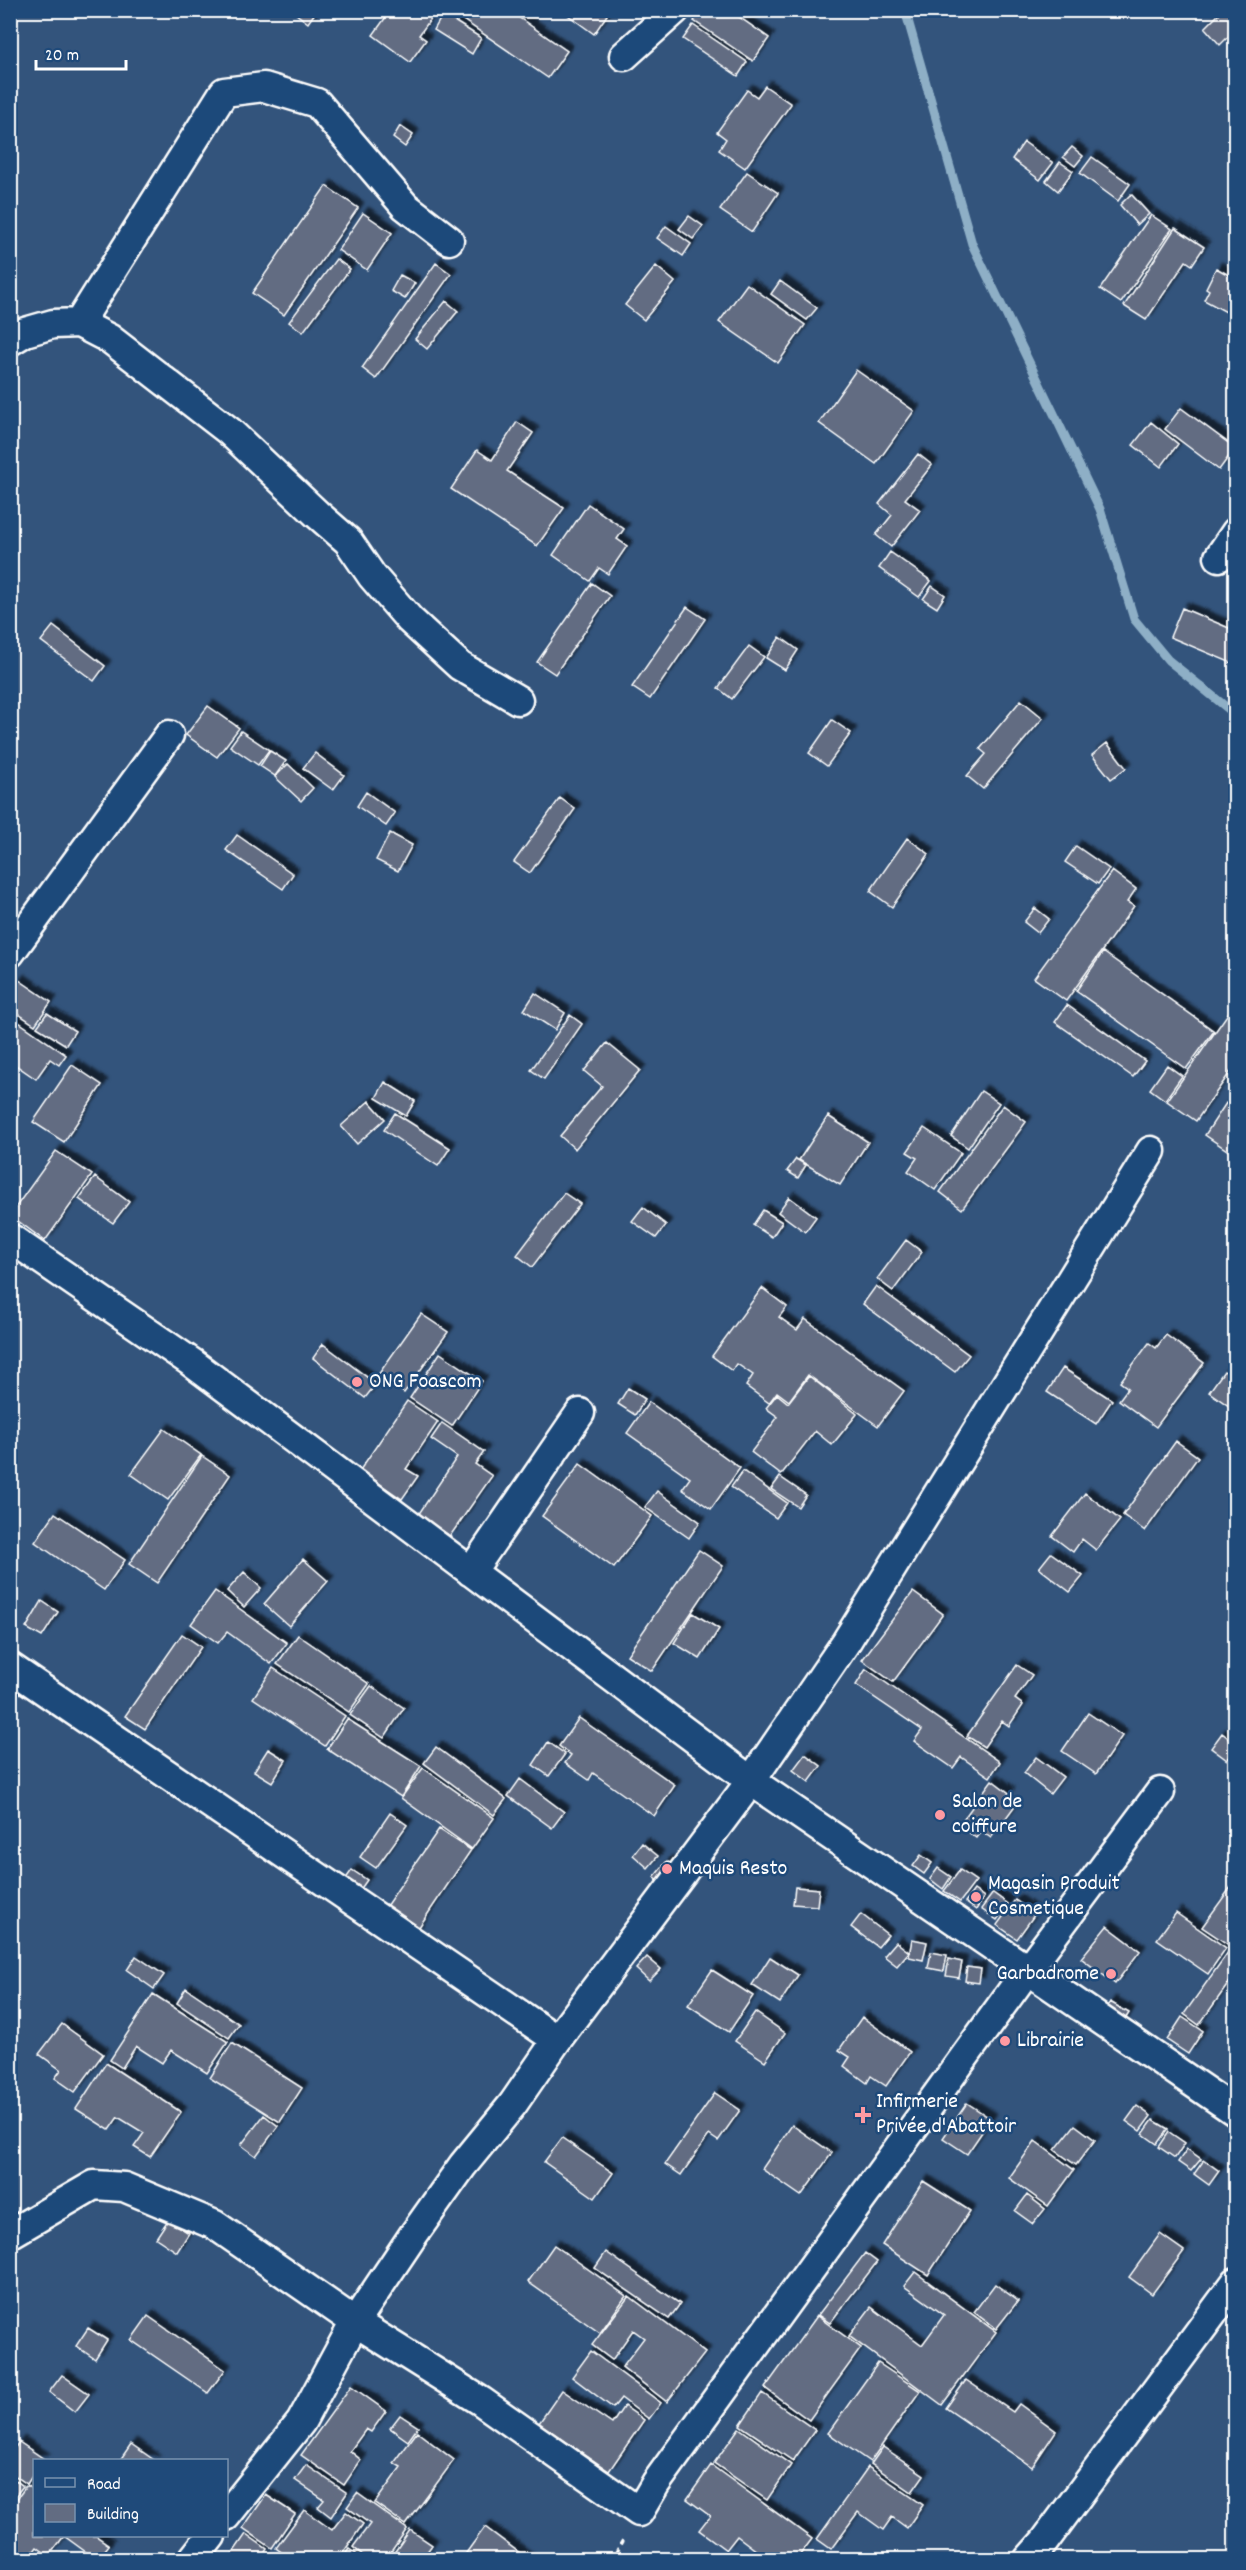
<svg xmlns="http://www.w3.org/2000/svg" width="1246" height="2570" font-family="Dekko,sans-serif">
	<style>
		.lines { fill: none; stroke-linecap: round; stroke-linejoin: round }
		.stream { stroke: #8eafc6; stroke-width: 9 }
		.building { fill: #626c82; stroke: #fff; stroke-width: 1.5; filter: url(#shadow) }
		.street-casing { stroke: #fff; stroke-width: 33 }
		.path { stroke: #fff; stroke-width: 4; stroke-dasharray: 4.5 4.5; stroke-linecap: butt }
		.street { stroke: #1f4a7a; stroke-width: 28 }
		.poi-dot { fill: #ff9aa2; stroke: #1f4a7a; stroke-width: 2 }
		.labels { text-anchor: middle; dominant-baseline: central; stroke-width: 5; stroke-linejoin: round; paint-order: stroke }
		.poi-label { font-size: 22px; fill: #fff; stroke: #1f4a7a; text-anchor: start }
	</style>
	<defs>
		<filter id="shadow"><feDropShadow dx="5.5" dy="-5.5" stdDeviation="1.5" flood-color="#0009"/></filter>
	</defs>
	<rect width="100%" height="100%" fill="#33547c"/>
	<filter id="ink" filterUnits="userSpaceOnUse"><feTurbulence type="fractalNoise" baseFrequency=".0167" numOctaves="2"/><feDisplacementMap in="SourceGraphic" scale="12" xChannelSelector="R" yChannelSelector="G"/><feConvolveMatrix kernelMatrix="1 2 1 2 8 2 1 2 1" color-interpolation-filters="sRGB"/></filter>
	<g filter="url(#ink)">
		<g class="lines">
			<path class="stream" d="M905 10 972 244 1100 509 1134 619 1168 660 1236 715"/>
		</g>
		<path class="building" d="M291 10H317L308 23Z
			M391 10H437L419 35 426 40 410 62 373 35Z
			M508 10 567 51 548 78 450 11Z
			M561 10H600L607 15 594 34Z
			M701 10H729L769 38 753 61 694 21Z
			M1223 10H1230L1236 16V29L1220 45 1205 28Z
			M443 14 481 38 472 54 434 30Z
			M693 25 747 62 738 76 683 39Z
			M765 86 791 104 745 168 719 150 726 139 717 132 747 90 757 97Z
			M400 126 413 135 405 147 393 138Z
			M1024 142 1053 163 1040 180 1012 159Z
			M1072 147 1083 156 1075 166 1063 157Z
			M1092 157 1130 184 1118 201 1080 173Z
			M1060 162 1073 171 1058 191 1046 181Z
			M747 172 778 193 752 232 720 210Z
			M326 186 358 208 284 315 252 293Z
			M1131 194 1149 214 1137 225 1120 205Z
			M363 213 392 233 367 270 338 250Z
			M1151 215 1172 229 1121 303 1100 289Z
			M689 216 703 226 693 239 679 229Z
			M666 226 691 244 683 256 657 238Z
			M1175 228 1204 247 1192 265 1186 261 1146 320 1124 306Z
			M336 259 350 269 303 332 289 322Z
			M436 263 451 274 376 379 362 368Z
			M656 266 675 282 644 320 625 305Z
			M1216 268 1236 279V293L1233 297 1236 299 1228 313 1204 300 1209 290 1206 288Z
			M400 275 415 283 405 299 391 291Z
			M780 281 817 308 807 320 771 294Z
			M747 284 805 325 778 363 719 322Z
			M446 301 458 311 427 349 415 339Z
			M856 370 914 411 876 464 819 423Z
			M1181 408 1235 448 1219 470 1165 429Z
			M517 422 533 433 507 471 564 508 537 546 451 489 477 450 492 460Z
			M1151 422 1178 444 1161 467 1133 445Z
			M918 454 932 465 905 499 920 510 891 547 876 535 892 515 879 504Z
			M588 504 624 529 617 539 627 546 608 574 599 568 590 581 553 555Z
			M890 552 931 581 919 597 879 568Z
			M592 583 610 596 555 674 537 662Z
			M932 586 945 595 937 608 923 599Z
			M687 607 705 619 650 699 632 687Z
			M1182 608 1236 631 1234 664 1170 637Z
			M53 626 105 666 94 681 41 641Z
			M780 637 798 650 785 670 766 658Z
			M749 646 764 657 732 699 718 688Z
			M1021 700 1043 718 983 789 967 776 986 754 980 749Z
			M208 706 239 728 217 757 186 735Z
			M832 720 851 733 827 766 809 753Z
			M241 731 269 750 258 765 230 746Z
			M1107 743 1126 768 1111 779 1092 755Z
			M270 751 286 761 275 776 260 766Z
			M315 753 344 775 333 790 303 768Z
			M288 764 313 788 301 801 275 777Z
			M366 792 395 813 386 826 357 806Z
			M560 798 575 809 530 873 514 862Z
			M390 833 412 845 398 871 376 860Z
			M237 835 293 874 283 889 226 850Z
			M907 838 929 854 892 907 870 891Z
			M1076 846 1109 869 1098 884 1065 862Z
			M1112 871 1136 889 1127 902 1134 906 1066 1001 1034 978Z
			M1035 908 1049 919 1038 933 1024 922Z
			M1103 952 1214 1031 1186 1069 1076 991Z
			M19 980 51 1002 35 1025 10 1008V992Z
			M535 993 565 1013 555 1030 524 1010Z
			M1236 1002V1064L1196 1121 1167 1101Z
			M1067 1005 1145 1061 1133 1077 1055 1022Z
			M47 1013 75 1031 66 1045 37 1027Z
			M570 1015 582 1024 544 1079 531 1070Z
			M10 1016 66 1055 59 1065 50 1059 36 1079 10 1061Z
			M607 1043 640 1070 575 1149 560 1136 602 1086 584 1071Z
			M72 1065 102 1085 64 1142 33 1122Z
			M1167 1065 1182 1076 1165 1100 1150 1089Z
			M385 1082 415 1101 406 1116 376 1098Z
			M981 1091 999 1103 968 1148 951 1136Z
			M369 1101 385 1119 357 1144 341 1126Z
			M1226 1103 1236 1110V1156L1205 1135Z
			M1003 1105 1026 1122 962 1209 940 1192Z
			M395 1113 450 1148 438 1166 384 1130Z
			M828 1116 868 1142 840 1185 799 1160Z
			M924 1128 961 1153 935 1190 908 1171 917 1158 907 1152Z
			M56 1151 92 1175 45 1241 10 1215Z
			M796 1159 806 1165 798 1178 787 1171Z
			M95 1177 129 1202 113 1223 79 1199Z
			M564 1193 580 1204 532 1267 517 1255Z
			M789 1197 816 1217 805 1232 778 1212Z
			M643 1207 666 1225 656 1238 632 1221Z
			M763 1210 782 1222 772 1237 753 1225Z
			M906 1240 922 1252 893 1291 877 1279Z
			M876 1286 969 1355 955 1372 863 1304Z
			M762 1288 787 1307 779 1317 797 1330 805 1319 904 1391 878 1426 808 1375 789 1401 777 1392 769 1403 746 1386 753 1375 737 1364 732 1371 712 1356Z
			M421 1314 448 1332 404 1393 378 1375Z
			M1166 1335 1204 1363 1156 1427 1119 1400 1128 1388 1120 1382 1149 1343 1156 1348Z
			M323 1344 376 1384 365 1398 313 1358Z
			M440 1353 482 1381 452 1426 410 1398Z
			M1063 1368 1112 1400 1096 1424 1047 1392Z
			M1224 1371 1236 1379V1411L1209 1392Z
			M809 1376 857 1414 832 1445 815 1431 781 1475 751 1452 778 1417 766 1408 777 1394 788 1403Z
			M628 1388 645 1399 635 1415 618 1404Z
			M407 1401 438 1422 406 1469 418 1476 402 1499 360 1470Z
			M649 1402 740 1468 711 1509 682 1489 690 1478 627 1433Z
			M442 1423 484 1452 475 1464 492 1476 450 1536 418 1515 457 1457 431 1439Z
			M164 1429 201 1455 168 1500 131 1474Z
			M1176 1441 1198 1457 1145 1531 1123 1515Z
			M202 1456 230 1475 157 1583 129 1564Z
			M580 1464 652 1516 614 1568 542 1516Z
			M743 1471 787 1503 776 1518 731 1487Z
			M780 1477 806 1495 798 1507 771 1489Z
			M657 1491 700 1522 689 1538 645 1507Z
			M1085 1493 1120 1520 1096 1550 1082 1539 1073 1552 1052 1536Z
			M55 1513 125 1560 104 1590 35 1542Z
			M699 1550 723 1566 652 1671 627 1655Z
			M1051 1553 1083 1576 1070 1592 1039 1568Z
			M303 1559 328 1581 289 1626 264 1604Z
			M244 1572 261 1588 244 1607 227 1591Z
			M215 1591 287 1643 271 1664 227 1632 218 1643 191 1624Z
			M913 1592 943 1614 893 1682 862 1660Z
			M42 1601 58 1612 42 1637 26 1628Z
			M693 1613 719 1629 700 1659 674 1643Z
			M182 1634 201 1647 145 1729 125 1716Z
			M298 1635 369 1684 349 1712 277 1664Z
			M1017 1665 1032 1675 1015 1699 1023 1705 1009 1726 1002 1721 984 1747 967 1736Z
			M273 1668 345 1716 325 1746 253 1698Z
			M866 1669 1000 1762 990 1777 961 1757 953 1768 914 1741 922 1730 856 1685Z
			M371 1686 404 1708 384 1738 350 1715Z
			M1088 1713 1122 1736 1096 1774 1062 1751Z
			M579 1718 675 1785 654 1816 593 1773 589 1780 565 1763 571 1755 559 1746Z
			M347 1719 421 1766 401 1797 327 1749Z
			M1222 1733 1236 1744V1749L1227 1760 1211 1748Z
			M548 1742 565 1754 549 1776 533 1765Z
			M436 1747 506 1799 494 1815 424 1763Z
			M268 1749 286 1760 272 1782 254 1771Z
			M805 1754 821 1766 809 1782 793 1770Z
			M1036 1757 1063 1777 1050 1794 1024 1773Z
			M423 1768 494 1818 472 1849 401 1798Z
			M520 1779 564 1812 552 1828 508 1796Z
			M992 1780 1009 1793 1004 1800 1014 1807 991 1838 981 1831 976 1838 959 1825Z
			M390 1813 407 1825 376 1868 360 1857Z
			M439 1829 471 1850 415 1933 382 1912Z
			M642 1843 658 1856 648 1868 633 1855Z
			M921 1855 932 1863 924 1874 913 1866Z
			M667 1861 674 1866 661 1883 654 1877Z
			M938 1868 951 1877 943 1889 930 1879Z
			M352 1870 367 1880 360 1890 345 1880Z
			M960 1870 976 1881 960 1902 944 1891Z
			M1236 1880V1935L1229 1945 1202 1927Z
			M795 1887 819 1889 817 1906 793 1904Z
			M974 1890 984 1897 976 1910 965 1902Z
			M993 1893 1008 1904 997 1920 981 1909Z
			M1015 1900 1035 1914 1017 1939 997 1925Z
			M1176 1913 1226 1948 1208 1974 1157 1939Z
			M861 1914 888 1935 878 1947 851 1927Z
			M1107 1926 1140 1951 1115 1984 1081 1958Z
			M912 1939 927 1942 923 1960 909 1957Z
			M896 1942 909 1952 897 1966 884 1956Z
			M1231 1948 1236 1952V1973L1199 2025 1184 2014Z
			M931 1952 947 1955 944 1971 928 1968Z
			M136 1956 164 1975 154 1989 127 1970Z
			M647 1957 661 1969 649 1981 636 1969Z
			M770 1957 798 1975 780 2003 752 1985Z
			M949 1959 962 1962 959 1978 946 1976Z
			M967 1967 981 1969 979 1983 965 1981Z
			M712 1970 753 1996 729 2032 688 2005Z
			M186 1988 239 2024 229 2038 177 2003Z
			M153 1994 228 2042 207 2073 171 2050 162 2063 136 2046 122 2068 110 2060Z
			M1110 2002 1129 2013 1119 2029 1100 2018Z
			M755 2012 785 2033 765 2061 735 2041Z
			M862 2017 910 2052 886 2086 871 2076 867 2083 844 2066 850 2057 839 2050Z
			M1182 2017 1203 2031 1188 2054 1167 2040Z
			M62 2024 103 2054 75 2092 55 2078 61 2070 39 2054Z
			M232 2043 302 2088 280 2122 210 2078Z
			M106 2063 181 2112 150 2157 134 2147 144 2133 118 2117 109 2130 76 2109Z
			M715 2093 740 2110 718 2141 709 2135 681 2175 665 2164Z
			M967 2103 991 2119 967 2154 943 2138Z
			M1137 2106 1151 2116 1140 2131 1126 2121Z
			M264 2115 278 2126 256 2156 241 2145Z
			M1153 2120 1168 2129 1157 2144 1143 2134Z
			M792 2125 832 2153 801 2196 762 2169Z
			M1075 2125 1095 2140 1076 2165 1055 2150Z
			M1169 2132 1185 2143 1175 2158 1159 2147Z
			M562 2138 613 2173 595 2198 544 2162Z
			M1035 2141 1074 2170 1048 2206 1009 2178Z
			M1187 2149 1201 2159 1191 2171 1178 2162Z
			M1204 2160 1219 2171 1209 2185 1194 2174Z
			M923 2181 970 2211 928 2275 882 2245Z
			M1027 2195 1045 2209 1033 2224 1015 2211Z
			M168 2220 189 2233 177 2252 156 2238Z
			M1160 2234 1184 2251 1152 2294 1129 2277Z
			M554 2245 626 2296 600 2333 528 2282Z
			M606 2252 680 2304 669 2319 595 2268Z
			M865 2253 877 2262 830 2323 818 2315Z
			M915 2272 996 2332 942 2405 849 2336 871 2307 922 2345 944 2315 904 2286Z
			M995 2284 1018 2301 996 2329 974 2312Z
			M629 2296 705 2353 667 2402 622 2367 644 2338 633 2330 612 2360 592 2345Z
			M148 2316 225 2370 208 2393 131 2340Z
			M817 2316 861 2348 809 2420 765 2388Z
			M88 2328 107 2340 95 2359 76 2346Z
			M591 2351 661 2403 649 2419 621 2398 613 2408 572 2377Z
			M878 2363 920 2391 870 2462 828 2433Z
			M62 2375 89 2394 75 2412 49 2392Z
			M966 2380 1013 2412 1019 2404 1056 2431 1032 2467 946 2408Z
			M351 2386 386 2411 371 2432 366 2429 350 2451 361 2460 344 2485 301 2455Z
			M562 2390 612 2424 624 2406 644 2420 609 2471 539 2423Z
			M762 2393 815 2430 793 2461 740 2425Z
			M400 2415 418 2427 408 2441 390 2428Z
			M739 2428 791 2465 767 2500 714 2463Z
			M417 2432 454 2460 406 2525 375 2503 401 2467 394 2463Z
			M19 2442 44 2459 34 2460V2473L27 2484 10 2472V2454Z
			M131 2444 154 2460H120Z
			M883 2447 924 2475 912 2492 871 2464Z
			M306 2465 347 2493 331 2517 318 2507 324 2500 295 2480Z
			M711 2465 812 2539 796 2560H769L737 2536 726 2550 699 2530 710 2516 687 2499Z
			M868 2467 923 2505 907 2528 892 2517 883 2530 858 2512 831 2549 817 2539Z
			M10 2476 23 2486 10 2503Z
			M27 2485 34 2490V2536H64L49 2556 37 2547 27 2560H10V2508Z
			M357 2493 407 2529 385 2560H369L353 2547 370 2524 347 2507Z
			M266 2495 295 2514 272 2548 243 2528Z
			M304 2510 332 2530 346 2512 363 2524 338 2560H292L276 2548Z
			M485 2527 529 2560H461Z
			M410 2530 432 2545 421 2560H389Z
			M246 2534 267 2549 260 2560H228Z
			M64 2536H96L109 2545 97 2560Z
			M349 2549 363 2559 362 2560H341Z"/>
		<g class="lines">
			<g class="street-casing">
				<path id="street" d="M624 56 675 10
					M79 323 224 92 264 87 317 103 405 206 449 240
					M10 341 25 332 53 324 79 323 110 339 229 431 317 514 348 541 372 576 410 620 460 666 518 700
					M1219 557 1236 532
					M10 953 169 735
					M10 1238 191 1362 751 1781 1236 2112
					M471 1572 580 1413
					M10 1667 557 2040
					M10 2234 94 2185 124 2187 215 2225 355 2322 481 2401 639 2512 656 2483 1028 1969 1160 1792
					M226 2516 301 2422 355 2322 414 2234 463 2165 513 2104 557 2040 751 1781 846 1642 1151 1151
					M192 2560 211 2536
					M1028 2560 1044 2542 1236 2282"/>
			</g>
			<path class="path" d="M612 2560 625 2537"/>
			<use href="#street" class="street"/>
		</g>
	</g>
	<g class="poi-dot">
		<circle cx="357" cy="1382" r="6"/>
		<circle cx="940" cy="1815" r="6"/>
		<circle cx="667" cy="1869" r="6"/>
		<circle cx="976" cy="1897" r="6"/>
		<circle cx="1111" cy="1974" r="6"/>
		<circle cx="1005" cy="2041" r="6"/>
		<path d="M860 2106h6v6h6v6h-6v6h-6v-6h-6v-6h6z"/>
	</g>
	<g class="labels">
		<g class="poi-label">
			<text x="369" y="1382">ONG Foascom</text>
			<text x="952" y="1802">Salon de<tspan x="952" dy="25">coiffure</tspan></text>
			<text x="679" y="1869">Maquis Resto</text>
			<text x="988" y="1884">Magasin Produit<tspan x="988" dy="25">Cosmetique</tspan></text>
			<text x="1099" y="1974" text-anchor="end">Garbadrome</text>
			<text x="1017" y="2041">Librairie</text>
			<text x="876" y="2102">Infirmerie<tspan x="876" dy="25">Privée d'Abattoir</tspan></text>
		</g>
	</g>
	<rect width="1246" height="2570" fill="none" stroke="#1f4a7a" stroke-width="36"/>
	<rect x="18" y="18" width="1210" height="2534" fill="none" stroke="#fff" stroke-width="2" filter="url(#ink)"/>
	<rect x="33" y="2459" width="195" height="78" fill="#1f4a7a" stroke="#7992af" stroke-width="1.5"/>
	<rect x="45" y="2478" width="30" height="9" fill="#1f4a7a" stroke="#7992af" stroke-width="1.5"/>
	<text x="87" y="2489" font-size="18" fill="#ffffff">Road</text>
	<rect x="45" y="2504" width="30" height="18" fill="#626c82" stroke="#7992af" stroke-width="1.5"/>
	<text x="87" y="2519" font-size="18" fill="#ffffff">Building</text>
	<path d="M36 60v9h90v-9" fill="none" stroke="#ffffff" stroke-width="3"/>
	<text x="45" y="60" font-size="18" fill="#ffffff" stroke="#1f4a7a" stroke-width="4.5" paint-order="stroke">20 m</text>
</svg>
